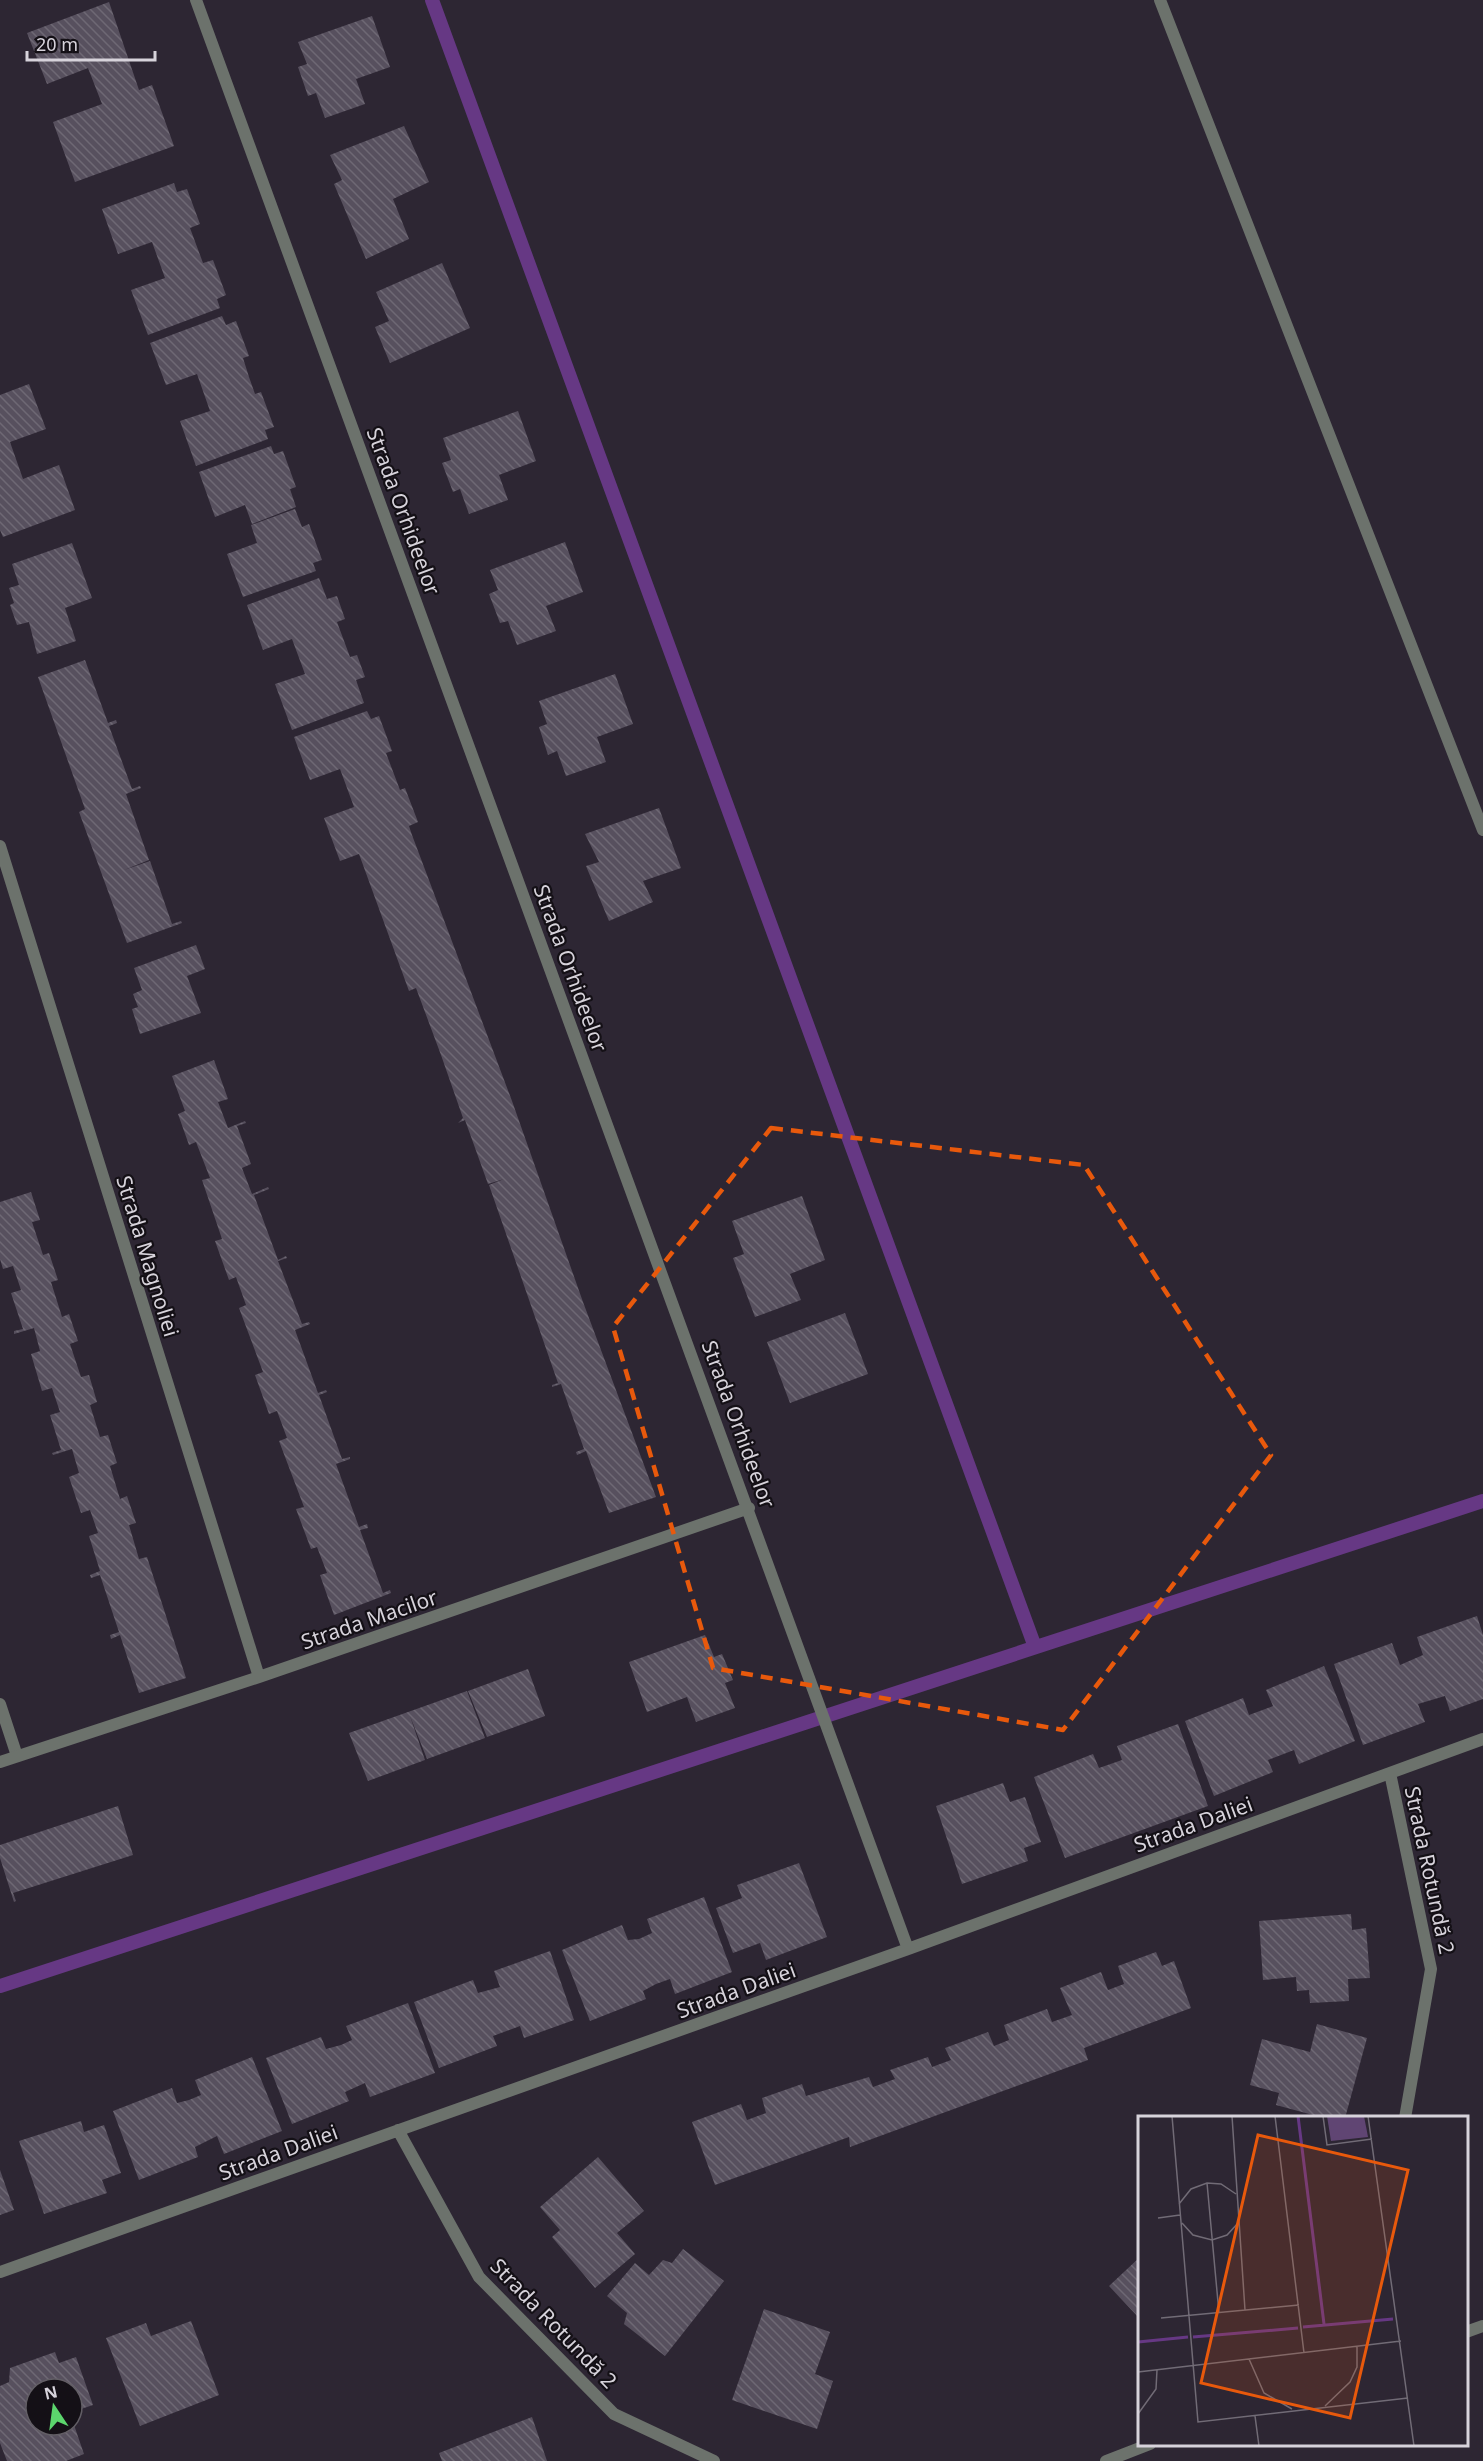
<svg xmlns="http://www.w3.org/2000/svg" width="1483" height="2461" font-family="'Noto Sans',sans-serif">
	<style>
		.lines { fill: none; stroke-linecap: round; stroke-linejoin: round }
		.stream { stroke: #663884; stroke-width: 14 }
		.building { fill: url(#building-back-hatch) }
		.service { stroke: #6c726c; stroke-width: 12 }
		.minor { stroke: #6c726c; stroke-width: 12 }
		.marked { fill: none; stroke: #e8590c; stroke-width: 4.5; stroke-dasharray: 12 8; stroke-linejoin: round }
		.labels { text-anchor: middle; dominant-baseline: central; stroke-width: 4.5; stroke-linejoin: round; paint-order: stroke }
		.street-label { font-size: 21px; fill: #d7d3db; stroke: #141016 }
		.inset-river { fill: none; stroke: #663884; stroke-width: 3 }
		.inset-road { fill: none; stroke: #716b76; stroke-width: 1.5 }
		.view { fill: #e8590c; fill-opacity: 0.15; stroke: #e8590c; stroke-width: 3 }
		.inset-edge { fill: none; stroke: #d7d3db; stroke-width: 3 }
	</style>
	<defs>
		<pattern id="building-back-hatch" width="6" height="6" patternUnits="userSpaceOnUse" patternTransform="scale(1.5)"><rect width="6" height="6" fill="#57505e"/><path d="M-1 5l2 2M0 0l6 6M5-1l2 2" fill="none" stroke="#6e6874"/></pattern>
	</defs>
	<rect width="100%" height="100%" fill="#2d2633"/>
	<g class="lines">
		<path class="stream" d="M432 0 1035 1647
			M0 1986 1483 1501"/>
	</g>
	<path class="building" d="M109 2 139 90 152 85 174 146 75 182 53 122 102 104 88 68 47 84 27 33Z
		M372 16 390 67 356 79 365 104 325 118 316 93 308 96 298 67 307 64 298 42Z
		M404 126 429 182 393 199 409 239 366 259 334 184 342 180 330 155Z
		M174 183 177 192 187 189 200 224 190 228 203 263 213 260 226 295 217 299 220 308 148 335 131 290 165 278 152 242 118 254 102 209Z
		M442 263 470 328 390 363 375 327 389 321 376 292Z
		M222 316 226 325 236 321 249 356 243 358 249 377 255 394 261 392 274 427 265 430 268 439 196 466 180 421 210 411 197 374 166 385 150 343Z
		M29 384 46 429 10 442 23 479 59 465 75 510 3 537 0 530V395Z
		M518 411 536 461 499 475 508 500 469 514 460 489 453 492 442 463 451 460 443 438Z
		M271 446 274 454 283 451 296 487 290 489 296 507 252 524 245 505 215 517 199 472Z
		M295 509 302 527 309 524 322 560 313 563 316 571 243 597 227 554 257 543 251 525Z
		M565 542 583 592 546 606 556 631 517 645 508 621 500 623 489 594 498 590 490 570Z
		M72 543 92 598 65 608 76 641 37 654 29 622 17 625 10 605 14 603 9 588 19 585 12 564Z
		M319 578 327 599 337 596 345 619 337 622 350 657 357 655 365 677 356 680 364 703 292 730 275 684 305 674 292 639 263 650 247 605Z
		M85 660 108 723 116 720 117 723 109 726 132 789 140 786 141 788 126 794 149 860 124 870 150 861 172 924 181 921 182 923 127 943 79 812 85 809 38 677Z
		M615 674 633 724 597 737 606 762 566 776 557 751 548 755 539 727 547 724 539 701Z
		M367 711 371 719 379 716 392 751 386 753 400 790 405 788 418 822 409 826 412 835 512 1101 583 1302 656 1497 609 1513 586 1451 577 1455 576 1452 584 1449 561 1384 552 1387V1385L558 1383 489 1185 504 1179 488 1184 465 1120 458 1123 463 1118 441 1055 416 988 409 991 359 854 340 861 324 818 354 807 340 769 310 780 294 737Z
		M659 808 681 868 643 881 653 902 609 921 586 866 599 862 585 834Z
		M196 945 205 969 187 976 201 1013 140 1034 132 1009 138 1007 133 994 142 990 134 968Z
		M214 1060 228 1099 218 1102 228 1128 245 1121 246 1123 237 1126 251 1164 242 1168 252 1194 268 1187 269 1189 254 1195 278 1260 286 1256 287 1258 278 1261 302 1324 309 1322 310 1324 295 1330 318 1393 326 1390 327 1392 319 1395 342 1459 350 1457V1459L336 1464 359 1527 367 1524 368 1528 360 1530 383 1593 390 1590 391 1593 334 1615 320 1575 327 1573 317 1547 311 1549 296 1509 304 1507 279 1441 287 1438 277 1411 269 1414 255 1375 263 1372 239 1308 246 1305 236 1277 229 1280 215 1241 222 1239 202 1180 210 1178 196 1142 189 1145 178 1114 185 1111 172 1076Z
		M31 1192 40 1220 32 1222 43 1255 49 1253 58 1280 51 1282 62 1317 69 1314 78 1341 70 1344 81 1377 89 1375 97 1402 90 1405 100 1437 108 1435 117 1463 110 1466 120 1499 127 1496 136 1523 129 1525 139 1559 147 1557 186 1678 139 1693 120 1635 111 1639 110 1635 119 1632 100 1575 91 1578 90 1575 100 1571 89 1536 98 1533 90 1510 81 1513 69 1477 79 1473 72 1449 53 1455 52 1453 61 1450 50 1415 60 1412 52 1388 42 1391 31 1354 40 1351 34 1328 14 1334V1331L23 1329 11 1293 21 1290 13 1266 3 1269 0 1259V1202Z
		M802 1196 825 1260 790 1274 801 1300 755 1317 733 1258 744 1254 732 1221Z
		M845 1313 868 1374 790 1403 767 1342Z
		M1477 1616 1483 1635V1699L1450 1711 1445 1696 1418 1704 1425 1722 1363 1745 1334 1664 1392 1643 1400 1665 1423 1655 1417 1637Z
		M705 1635 714 1657 722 1654 733 1680 725 1683 735 1708 696 1722 687 1697 647 1712 629 1662Z
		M1324 1666 1355 1741 1299 1764 1294 1750 1268 1760 1273 1772 1214 1796 1185 1721 1243 1698 1249 1715 1273 1706 1266 1690Z
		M528 1669 545 1716 487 1737 468 1691Z
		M467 1691 485 1738 427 1759 410 1716 425 1760 368 1781 349 1733Z
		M1178 1724 1208 1806 1065 1858 1034 1777 1093 1754 1099 1768 1122 1760 1117 1746Z
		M1003 1783 1010 1802 1025 1797 1041 1842 1024 1848 1028 1861 962 1884 936 1806Z
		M118 1806 133 1855 13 1893 16 1901 14 1902 0 1858V1845Z
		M799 1863 827 1937 766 1960 760 1943 733 1953 716 1908 742 1898 737 1885Z
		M704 1897 732 1972 675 1994 670 1979 656 1984 643 1991 646 1999 590 2021 562 1950 622 1925 628 1940 639 1939 652 1933 647 1919Z
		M1351 1914 1352 1930 1366 1928 1370 1978 1348 1979 1349 2001 1310 2003 1309 1990 1297 1991 1296 1977 1263 1980 1259 1921Z
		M550 1951 574 2020 524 2038 520 2026 493 2036 497 2046 439 2068 414 2002 473 1980 478 1993 500 1987 494 1971Z
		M1156 1952 1162 1966 1174 1961 1191 2008 1084 2048 1088 2060 850 2147 849 2137 715 2185 692 2122 741 2104 747 2120 766 2113 762 2098 802 2084 806 2096 869 2077 873 2087 895 2079 890 2070 928 2057 932 2067 951 2060 945 2048 988 2032 994 2046 1009 2040 1004 2025 1047 2009 1052 2022 1072 2015 1060 1988 1101 1972 1108 1990 1124 1984 1118 1966Z
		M408 2003 435 2073 370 2097 365 2083 345 2092 349 2101 292 2124 266 2058 321 2037 326 2049 341 2045 352 2040 346 2026Z
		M1317 2024 1367 2038 1345 2118H1324L1276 2105 1279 2093 1250 2085 1262 2039 1310 2052Z
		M252 2057 282 2131 224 2154 217 2136 195 2147 198 2157 139 2180 113 2111 172 2088 177 2103 189 2100 201 2095 195 2080Z
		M81 2121 84 2132 104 2125 121 2173 102 2180 107 2193 44 2214 19 2141Z
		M598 2157 644 2211 617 2233 635 2254 595 2288 552 2237 560 2230 540 2207Z
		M0 2170 14 2210 0 2215Z
		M683 2249 724 2281 665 2356 624 2324 627 2313 607 2296 635 2263 649 2275 663 2260 672 2263Z
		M1140 2257V2319L1109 2286Z
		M764 2309 830 2332 815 2374 833 2381 817 2429 732 2400Z
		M191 2321 219 2395 140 2426 106 2338 146 2323 151 2336Z
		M55 2352 59 2363 76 2357 93 2405 72 2412V2389H36V2425H74L84 2454 66 2461H7L0 2443V2386L9 2382 10 2368Z
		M532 2417 547 2461H442L439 2453Z"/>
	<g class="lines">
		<path class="service" d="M0 1704 17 1756"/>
		<path class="minor" d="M196 0 908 1949
			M1160 0 1483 830
			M0 846 259 1677
			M0 1762 259 1677 749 1508
			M1390 1773 1431 1969 1405 2118
			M398 2130 479 2277 614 2414 714 2461
			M0 2272 908 1949 1483 1739
			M1466 2332 1483 2326
			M1106 2461 1150 2444"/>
	</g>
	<path class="marked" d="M771 1128 1084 1165 1271 1455 1063 1730 713 1668 613 1327Z"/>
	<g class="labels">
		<g class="street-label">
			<text transform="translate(404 511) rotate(70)">Strada Orhideelor</text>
			<text transform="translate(571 968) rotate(70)">Strada Orhideelor</text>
			<text transform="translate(148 1256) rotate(73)">Strada Magnoliei</text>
			<text transform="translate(739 1424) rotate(70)">Strada Orhideelor</text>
			<text transform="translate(369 1619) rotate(-19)">Strada Macilor</text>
			<text transform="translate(1193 1824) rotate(-20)">Strada Daliei</text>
			<text transform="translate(1430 1870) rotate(78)">Strada Rotundă 2</text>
			<text transform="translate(736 1990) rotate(-20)">Strada Daliei</text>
			<text transform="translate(278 2152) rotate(-20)">Strada Daliei</text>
			<text transform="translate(554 2323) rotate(46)">Strada Rotundă 2</text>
		</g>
	</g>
	<g transform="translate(1138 2116)">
		<rect width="330" height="330" fill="#2d2633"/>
		<path d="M189 0H226L230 21 193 25Z" fill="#604573"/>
		<path class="inset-river" d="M160 0 186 208M165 211 255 203M55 221 160 212M0 226 50 221"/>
		<path class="inset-road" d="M34 0 60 306 270 282M94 0 107 194M137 0 166 237M185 0 189 29 234 23M230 0 276 330M69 67 81 197M41 88 53 73 69 67 83 68 98 78M20 102 42 99M44 107 55 119 74 124 89 119 101 106M23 202 161 189M111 243 126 277 154 293M0 256 263 225M187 290 212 266 219 251V230M0 298 18 273 19 254M117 300 121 330"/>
		<path class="view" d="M120 19 270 54 212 302 63 267Z"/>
		<rect width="330" height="330" class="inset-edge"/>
	</g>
	<g transform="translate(54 2407) rotate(347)"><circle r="28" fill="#141016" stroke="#625e65" stroke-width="1.5"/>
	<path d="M0-4.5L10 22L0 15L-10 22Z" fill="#5cd56d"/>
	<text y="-9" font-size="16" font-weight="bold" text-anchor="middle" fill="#d7d3db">N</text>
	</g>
	<path d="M27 51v9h128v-9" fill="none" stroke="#d7d3db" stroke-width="3"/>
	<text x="36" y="51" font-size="18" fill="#d7d3db" stroke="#141016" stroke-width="4.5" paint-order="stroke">20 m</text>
</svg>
